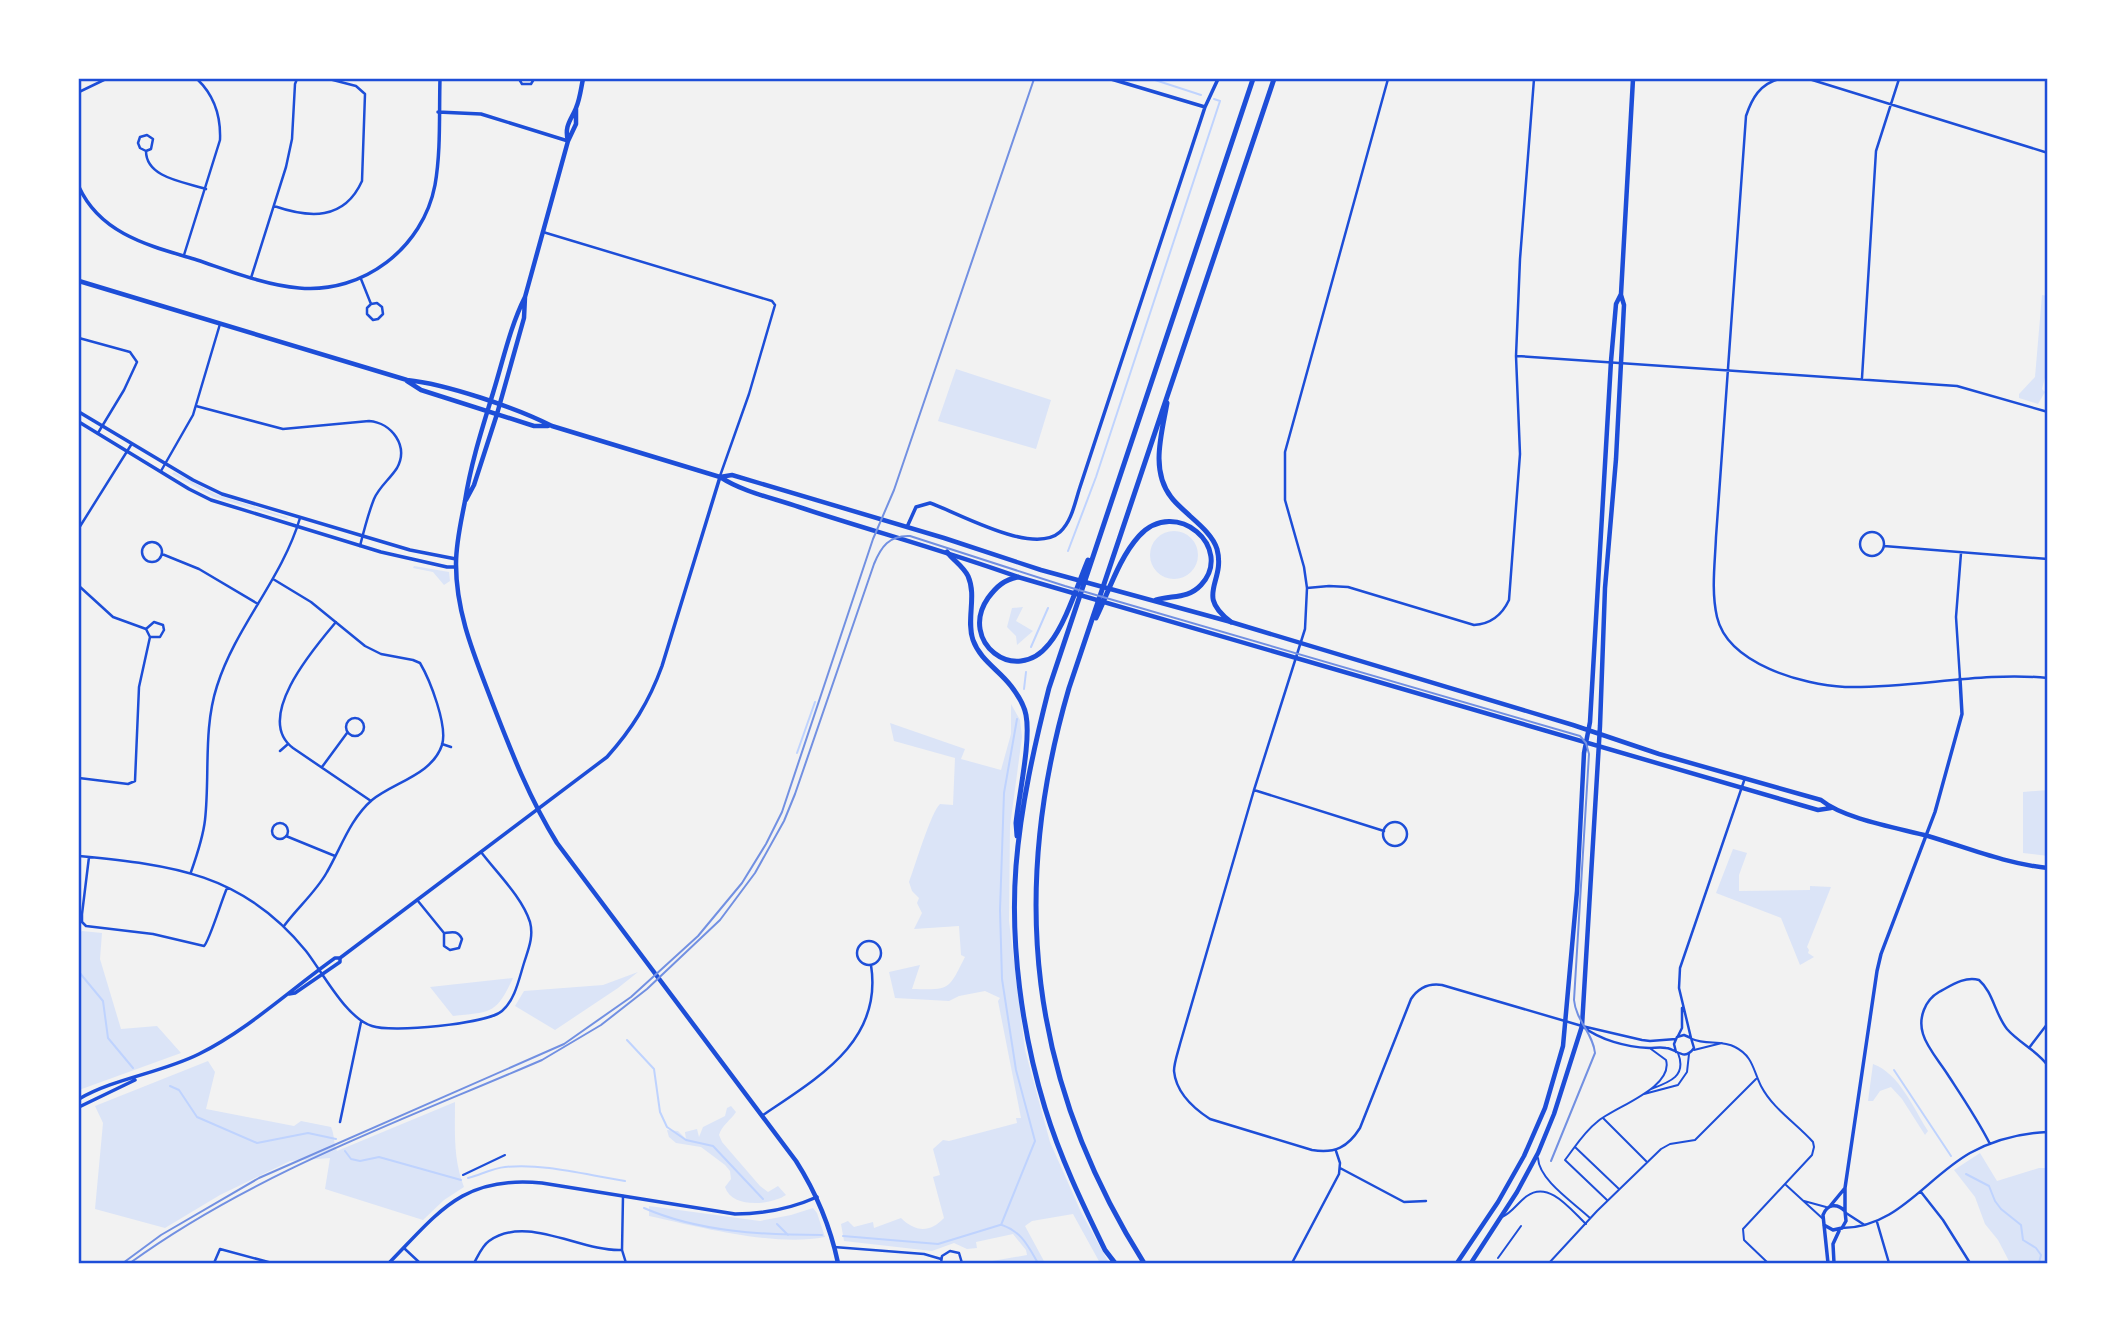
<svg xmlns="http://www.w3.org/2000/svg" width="2127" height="1342" font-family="Rubik,sans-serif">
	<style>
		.green { fill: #dbe4f7 }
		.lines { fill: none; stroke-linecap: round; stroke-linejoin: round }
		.stream { stroke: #bfd3fe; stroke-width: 2 }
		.service { stroke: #1d4ed8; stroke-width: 2 }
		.minor { stroke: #1d4ed8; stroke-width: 2.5 }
		.tertiary { stroke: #1d4ed8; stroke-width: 3.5 }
		.secondary { stroke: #1d4ed8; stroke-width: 4.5 }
		.motorway { stroke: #1d4ed8; stroke-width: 5 }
		.tram { stroke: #7290e2; stroke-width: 2 }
		.rail { stroke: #7290e2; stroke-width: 2 }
		.neatline { fill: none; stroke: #1d4ed8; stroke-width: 2.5 }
	</style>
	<rect width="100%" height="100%" fill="#f2f2f2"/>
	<path class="green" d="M2042 295 2048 296V366L2042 389 2045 392 2038 404 2019 398V394L2035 377Z
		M956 369 1051 400 1036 449 938 421Z
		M174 472 215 494 287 517 288 519 214 497 172 474Z
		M1150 555a24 24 0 1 1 48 0a24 24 0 1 1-48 0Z
		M414 566 449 572 450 581 444 585 433 572 413 568Z
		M1023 607 1016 621 1033 631 1017 645 1016 636 1007 627 1012 608Z
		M1011 704 1020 720 1022 737 1010 826 1009 921 1025 1050 1050 1142 1081 1212 1109 1263H1100L1073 1214 1032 1221 1025 1226 1045 1263H981L1027 1255 1026 1250 1013 1234 976 1242 977 1248 967 1249 954 1243 932 1251 844 1241 841 1224 848 1221 854 1227 873 1222 874 1228 901 1218C915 1232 930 1233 944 1218L933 1177 940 1175 933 1149 943 1140 949 1141 1017 1123 1016 1118H1021L998 1001 1000 998 985 991 959 996 949 1001 895 998 889 972 920 965 912 989C951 990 948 990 965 957L961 955 959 926 914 929 922 913 917 903 919 898 912 891 909 882C915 866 931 812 940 804L953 805 955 758 894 741 890 723 965 749 961 759 1001 770 1011 734Z
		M2048 790V856L2023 853V792Z
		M1733 849 1747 853 1739 875V891L1810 890V886L1831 887 1807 947 1809 950 1808 953 1814 957 1800 965 1781 918 1716 893Z
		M82 931 102 933 100 959 121 1029 157 1026 181 1053 79 1090V934Z
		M638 972 618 988 555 1030 515 1006 524 991 603 985Z
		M513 978C496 1015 491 1012 453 1016L430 987Z
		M208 1061 215 1072 206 1109 294 1126 301 1121 331 1127C335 1136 333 1143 337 1151L455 1102C455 1131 453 1159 464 1187L444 1200 423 1220 325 1189 330 1158 290 1161 220 1195 165 1228 95 1209 103 1123 95 1106Z
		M1873 1064C1899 1073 1914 1109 1928 1131L1925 1135 1902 1099 1891 1087 1880 1091 1873 1101H1868Z
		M731 1106 736 1112C730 1121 722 1125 719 1135L722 1142 760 1186 768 1192 778 1186 786 1195C771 1205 732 1209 725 1187L731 1179 730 1171 725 1165 701 1147 676 1143 669 1137 667 1130 678 1131 686 1139 685 1132 697 1129 699 1137 703 1127 725 1116 727 1108Z
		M1980 1153 1997 1181 2039 1168H2048V1263H2010L1998 1240 1985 1224 1975 1197 1954 1170Z
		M649 1206 760 1221 791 1215 813 1208 817 1213 825 1237C775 1247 699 1227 649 1216Z"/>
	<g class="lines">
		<path class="stream" d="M1155 80 1201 95
			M1068 551 1096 477 1220 101 1214 99
			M1031 647 1048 608
			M1024 689 1026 672
			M797 753 815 702
			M79 972 103 1001 108 1038 133 1068
			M627 1040 654 1069 660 1112 667 1127 686 1140 713 1146 763 1199
			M1894 1070 1951 1156
			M170 1086 179 1090 197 1117 257 1143 308 1133 336 1139
			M345 1151 351 1159 360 1161 379 1157 461 1180
			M1966 1174 1989 1186 1995 1201 2001 1209 2021 1225 2023 1240 2036 1248 2041 1255 2039 1263
			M468 1178C480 1175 493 1168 505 1167 544 1163 586 1175 625 1181
			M644 1208C699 1232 763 1235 822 1235
			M777 1224 788 1235
			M1001 1225 1035 1141 1016 1070 1002 979 1000 910 1004 793 1017 719
			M1002 1225C1022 1232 1028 1246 1038 1263
			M843 1236 938 1244 1000 1225"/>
		<path class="service" d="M1692 1039C1706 1045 1722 1040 1735 1047 1753 1056 1753 1070 1761 1086 1773 1109 1796 1123 1813 1142L1814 1147 1812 1155 1743 1229 1744 1240 1768 1263
			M1694 1050 1722 1043
			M1651 1089C1670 1082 1687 1076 1678 1053
			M1644 1094 1678 1085 1687 1072 1689 1054
			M1603 1118 1646 1161
			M1575 1147 1619 1189
			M1538 1158C1539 1180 1573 1202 1590 1218
			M463 1175 505 1155
			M1786 1185 1822 1218
			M1607 1200 1565 1160C1575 1147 1584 1132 1597 1122 1614 1107 1674 1088 1666 1060L1651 1049
			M1804 1201 1826 1207
			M1502 1217C1513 1212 1517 1203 1527 1196 1549 1180 1571 1210 1586 1224
			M1498 1258 1521 1226
			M1549 1263 1597 1211 1661 1149 1670 1144 1695 1140 1756 1079"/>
		<path class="minor" d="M519 79 522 84H531L534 79
			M1388 79 1285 452V500L1304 567 1307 588 1305 629 1254 790 1180 1044C1178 1052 1174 1063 1174 1071 1176 1092 1193 1108 1210 1119L1312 1150C1335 1154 1348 1147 1360 1128L1411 999C1419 987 1429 983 1442 985L1582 1026 1642 1040 1650 1041 1676 1039
			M1779 79C1760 84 1752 98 1746 116L1716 537C1715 563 1711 591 1717 617 1728 664 1803 685 1845 687 1913 689 1980 671 2048 678
			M1809 79 2048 153
			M79 92 106 79
			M146 151 151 149 153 139 147 135 140 137 138 143 140 148 146 151C146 178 185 182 206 189
			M274 206C309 218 344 221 362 181L365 94 356 86 329 79
			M543 232 772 301 775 305 749 394 720 476
			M184 255 220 140C221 116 215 96 197 79
			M251 278 286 167 292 139 295 84 297 79
			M361 279 371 304 367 308V314L373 320 378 319 383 314 382 307 377 303 371 304
			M79 338 130 352 137 362 124 390 98 433
			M1517 356 1957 386 2048 412
			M1862 378 1876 151 1899 79
			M196 406 283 429 369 421C392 423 409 446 397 468 390 479 379 487 374 499 368 514 364 530 360 546
			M161 471 193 415 220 324
			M79 528 131 445
			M1860 544a12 12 0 1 1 24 0a12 12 0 1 1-24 0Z
			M142 552a10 10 0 1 1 20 0a10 10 0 1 1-20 0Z
			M1884 546 2048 559
			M162 554 199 569 258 604
			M273 579 311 602 365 646 381 654 413 660 420 663C430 680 448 726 442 745 432 775 394 782 372 800 350 819 341 848 327 872 316 892 297 908 284 926
			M79 586 113 617 146 629 150 637 139 687 135 781 128 784 79 778
			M1307 588 1329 586 1348 587 1474 625C1491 624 1502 615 1509 600L1520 454 1516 356 1520 259 1534 79
			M336 622C315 647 253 718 293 748L371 801
			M146 629 154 622 163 625 164 630 160 637H150
			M1960 679 1956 617 1961 553
			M346 727a9 9 0 1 1 18 0a9 9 0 1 1-18 0Z
			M442 744 451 747
			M280 751 288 744
			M322 767 347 733
			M1254 790 1384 831
			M1383 834a12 12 0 1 1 24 0a12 12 0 1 1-24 0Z
			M272 831a8 8 0 1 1 16 0a8 8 0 1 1-16 0Z
			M286 836 335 856
			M79 856C172 865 243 873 306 951 323 973 346 1018 372 1026 391 1033 487 1024 502 1011 515 1000 519 979 524 963 528 950 534 937 530 922 522 897 497 873 481 852
			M89 857 82 914V922L86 926 153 934 204 946C209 942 222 899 227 888
			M191 872C197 855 203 838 205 820 210 776 203 729 217 686 236 626 282 579 300 518
			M418 901 444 933V946L450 950 459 948 462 939C458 930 452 932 444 933
			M857 953a12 12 0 1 1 24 0a12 12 0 1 1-24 0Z
			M2048 950V951
			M1582 1026C1600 1040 1626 1047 1649 1048 1655 1048 1660 1047 1666 1048 1677 1049 1684 1062 1694 1048L1691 1038 1684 1035 1677 1037 1674 1044 1676 1052
			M1678 1036 1682 1028V1008
			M1691 1038 1679 988 1680 968 1745 778
			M2029 1048 2048 1023
			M763 1115C819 1077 883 1041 871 965
			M340 1122 361 1022
			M1990 1144C1978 1120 1963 1098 1948 1075 1940 1062 1927 1048 1923 1034 1918 1018 1925 1000 1939 992 1952 985 1965 976 1979 980 1993 992 1995 1014 2007 1029 2019 1043 2038 1051 2048 1066
			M1340 1168 1404 1202 1426 1201
			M1921 1192 1943 1220 1970 1263
			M623 1196 622 1250 626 1263
			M1846 1213 1863 1224
			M1877 1222 1889 1263
			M1842 1228C1897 1228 1926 1178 1970 1153 1994 1140 2021 1133 2048 1132
			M834 1247 924 1254 941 1259
			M405 1249 420 1263
			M214 1263 220 1249 272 1263
			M474 1263C478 1256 482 1246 489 1241 527 1214 580 1252 622 1250
			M941 1263 942 1256 950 1251 959 1253 962 1263
			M1292 1263 1339 1174 1340 1163 1336 1151"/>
		<path class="tertiary" d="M1111 79 1205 107
			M438 112 481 114 568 141
			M79 187C101 235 151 246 197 260 230 271 265 285 299 288 363 294 423 248 435 185 441 151 439 114 440 79
			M79 412 193 480 222 494 410 550 456 559
			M79 422 189 489 211 500 381 552 447 567H455
			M907 527 916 507 930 503C959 513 1033 556 1060 532 1072 521 1075 502 1080 487L1205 107 1218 79
			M289 994 295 993 340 962V959
			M79 1099C115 1078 161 1073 199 1054 249 1029 290 990 335 958H340L607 757C632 729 649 702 662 666L720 477
			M79 1107 135 1080
			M1831 1205 1845 1188
			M1845 1211V1188L1877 971 1881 954 1935 812 1962 714 1960 679
			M1824 1225 1833 1230 1842 1228 1846 1221 1845 1211C1837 1203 1827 1204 1823 1215L1828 1263
			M389 1263C439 1212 463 1175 542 1183L735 1214C765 1214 790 1209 817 1197
			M1834 1263 1833 1244 1839 1231"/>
		<path class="secondary" d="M568 141C564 126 571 120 576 108 580 99 581 88 583 79
			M79 281 407 380C446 384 517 408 552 426L720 477C743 492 773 498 799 507 872 531 946 551 1018 577L1818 810 1831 808
			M525 297C510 327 503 361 493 393 482 429 471 463 465 501 461 522 456 542 456 564 456 614 475 657 492 702 511 751 529 798 557 843L796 1161C817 1194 830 1225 838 1263
			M407 381 421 390 534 426H548
			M720 477 732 475 944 538 1041 570 1231 622 1573 725 1659 754 1821 800C1844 819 1898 828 1928 836 1968 848 2007 864 2048 868
			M466 500 474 485 497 414 524 318 525 297 533 268 568 141 576 124V109
			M1457 1263 1498 1202 1524 1156 1545 1108 1563 1046 1577 891 1584 753 1590 722 1611 361 1616 304 1621 294 1633 79
			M1471 1263 1517 1192 1538 1153 1554 1114 1582 1026 1600 726 1605 588 1616 459 1624 305 1621 295"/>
		<path class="motorway" d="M1167 403C1162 433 1150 470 1171 497 1176 504 1184 510 1190 516 1200 525 1213 536 1217 549 1226 583 1194 594 1231 622
			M947 552C953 560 963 566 968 576 977 596 966 620 973 640 980 660 999 670 1011 686 1018 695 1024 704 1026 715 1031 741 1019 794 1016 823L1017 836
			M1018 577C1004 580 997 586 988 598 958 641 1015 687 1049 644 1065 625 1078 584 1088 560
			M1096 618C1109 591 1119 558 1139 536 1176 496 1235 548 1201 585 1188 599 1172 595 1156 600
			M1115 1263 1105 1250C1082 1203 1060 1157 1045 1108 1022 1033 1010 944 1016 866 1021 805 1034 747 1049 688L1253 79
			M1144 1263C1029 1081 1009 893 1069 688L1274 79"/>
		<path class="tram" d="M130 1263C254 1173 401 1121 542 1060L601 1025 647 989 720 920 755 873 784 821 795 794 874 564C881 547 889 535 910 536L1065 586 1580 736 1586 743 1589 754 1574 1000C1576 1021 1593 1033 1595 1053L1551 1161"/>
		<path class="rail" d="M123 1263 161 1235 259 1178 564 1044 631 997 698 936 742 883 766 844 782 812 873 539 894 490 1034 79"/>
	</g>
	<rect width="2127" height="1342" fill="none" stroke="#ffffff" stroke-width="161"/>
	<rect x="80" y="80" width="1966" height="1182" class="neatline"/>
</svg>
